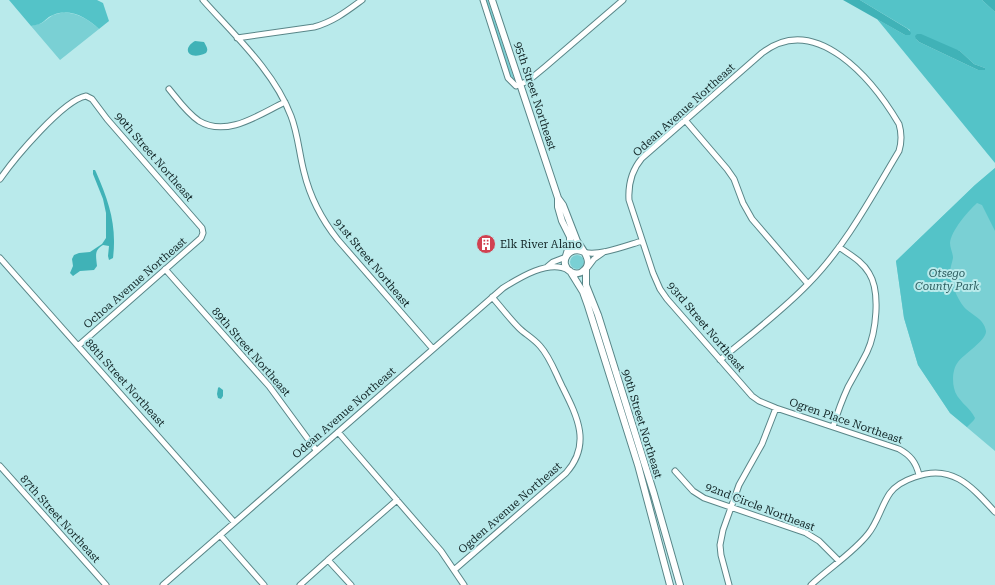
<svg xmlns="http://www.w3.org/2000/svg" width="995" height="585" font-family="'Roboto Serif',serif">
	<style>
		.green { fill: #7ad0d4 }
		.forest { fill: #54c3c8; fill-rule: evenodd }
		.water { fill: #40b2b7 }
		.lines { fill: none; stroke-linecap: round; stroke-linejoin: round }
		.minor-casing { stroke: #598688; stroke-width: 7 }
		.major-casing { stroke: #598688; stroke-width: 8 }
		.minor { stroke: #fff; stroke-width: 5 }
		.major { stroke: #fff; stroke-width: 6 }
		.labels { text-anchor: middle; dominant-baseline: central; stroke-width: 4; stroke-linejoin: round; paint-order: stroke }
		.street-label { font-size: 11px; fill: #122526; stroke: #b9eaeb }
		.poi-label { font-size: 11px; fill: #122526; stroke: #b9eaeb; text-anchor: start }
		.park-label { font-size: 11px; font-style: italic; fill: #2f5f61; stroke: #b9eaeb }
	</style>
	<rect width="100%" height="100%" fill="#b9eaeb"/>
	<path class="green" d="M484 0H488L515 82 509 76Z
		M64 12C79 14 88 19 99 29L60 60 31 26 42 23 53 15Z
		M995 168V451L950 413 918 365 904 318 896 261 975 185Z
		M570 262a7 7 0 1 1 14 0a7 7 0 1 1-14 0Z"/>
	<path class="forest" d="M9 0H97L103 3 109 21 99 29C87 18 70 7 53 15 43 19 46 24 31 26Z
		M860 0H982L995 12V163L877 19 905 35 910 30ZM916 39 960 51 974 64 985 68 978 70 919 42Z
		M995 168V231L982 205 977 203C968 211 951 231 950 243 950 248 953 253 953 258 952 263 950 268 950 273 951 284 957 298 964 307 971 315 984 318 986 331 987 340 964 354 958 362 953 368 952 380 954 388 956 400 970 407 975 418L974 420 967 427 950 413 918 365 904 318 896 261 975 185Z"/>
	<path class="water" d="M843 0H860L908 29 911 33 910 35H905Z
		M982 0H995V12Z
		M917 34H921L960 51 974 64 985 68V70H978L919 42 916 39 915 36Z
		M195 41 204 42C206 46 209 49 206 53 189 61 181 49 195 41Z
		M93 170H95L96 172C109 202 117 225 113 258L109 260 108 256 109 246 103 245C94 250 96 256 97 266L94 270 80 271 73 276 70 273 73 266 72 259 74 255 79 253 90 252 102 244 106 238V213L103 199 93 174Z
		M219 387 223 390V396L221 399 218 398 217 394 218 388Z"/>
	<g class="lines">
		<g class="minor-casing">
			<path id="minor" d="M203 0C234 35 274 71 291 116 298 134 299 153 304 172 310 197 322 220 338 240L433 349
				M483 0 508 78 516 86 528 81 545 67 623 0
				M237 38 314 27C333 22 347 11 362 0
				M169 89C178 100 187 113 199 121 227 138 260 114 285 102
				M685 120 727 169 734 179 743 203 752 219 808 284
				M0 179C14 159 63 100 86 96L92 99 107 119 202 228 203 233 201 238 78 346
				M584 252C597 257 628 245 642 241
				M0 258 234 522
				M547 267 553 262 566 257
				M588 267 594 259 604 252
				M165 269 269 386 316 450
				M720 360C749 336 782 311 808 284 845 247 872 196 899 151 902 141 902 134 899 124 873 80 816 11 762 53L642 158C631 171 628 184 629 200L653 273 660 289 667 299 752 396 759 401 776 408 899 449C910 455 916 462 919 475
				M833 427C837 414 842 400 848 387 854 376 861 364 867 352 876 333 881 292 869 273 862 261 850 255 839 247
				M338 432 441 551 464 585
				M0 466 106 585
				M675 471 693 491 704 498 806 533 819 541 839 561
				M220 535 264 585
				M328 560 397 500
				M454 570 566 473C592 444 577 416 562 386 555 372 550 357 540 346 533 338 525 334 519 328 509 318 501 307 492 297
				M163 585 503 288C519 278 549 259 568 270
				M300 585 328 560 351 585
				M729 585 721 555 720 545 723 530 739 485 762 444 776 408
				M811 585C829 568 853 553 868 534 878 522 881 506 890 493 896 485 906 480 915 477 952 463 972 487 995 512"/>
		</g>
		<g class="major-casing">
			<path id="major" d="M492 0 558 198 563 205 577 241C582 249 595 263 583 271 580 274 575 274 571 272 557 264 569 244 584 252
				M558 198V207L562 221 570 237V243L566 256
				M586 269V285L598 315 654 494 680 585
				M570 271 583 292 588 306 638 465 670 585"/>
		</g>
		<use href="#minor" class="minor"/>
		<use href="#major" class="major"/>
	</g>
	<defs>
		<g id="building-disc" transform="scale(1)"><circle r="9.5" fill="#d14150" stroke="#b9eaeb"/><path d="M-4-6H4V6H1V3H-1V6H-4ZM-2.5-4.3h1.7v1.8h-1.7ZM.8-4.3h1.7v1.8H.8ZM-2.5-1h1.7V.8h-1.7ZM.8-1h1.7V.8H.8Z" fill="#fff"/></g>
	</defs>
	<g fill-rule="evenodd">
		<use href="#building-disc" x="486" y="244"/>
	</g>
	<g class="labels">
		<g class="street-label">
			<text transform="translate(535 96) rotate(72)">95th Street Northeast</text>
			<text transform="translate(684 110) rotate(-42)">Odean Avenue Northeast</text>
			<text transform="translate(154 157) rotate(49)">90th Street Northeast</text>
			<text transform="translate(372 263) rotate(50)">91st Street Northeast</text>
			<text transform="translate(135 283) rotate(-41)">Ochoa Avenue Northeast</text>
			<text transform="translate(706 327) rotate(50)">93rd Street Northeast</text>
			<text transform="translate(251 352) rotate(49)">89th Street Northeast</text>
			<text transform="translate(125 383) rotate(48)">88th Street Northeast</text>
			<text transform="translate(344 413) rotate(-41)">Odean Avenue Northeast</text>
			<text transform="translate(846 421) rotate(19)">Ogren Place Northeast</text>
			<text transform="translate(642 424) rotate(73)">90th Street Northeast</text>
			<text transform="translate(760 507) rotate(21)">92nd Circle Northeast</text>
			<text transform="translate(510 508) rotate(-41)">Ogden Avenue Northeast</text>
			<text transform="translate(60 519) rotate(48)">87th Street Northeast</text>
		</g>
		<g class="poi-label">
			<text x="500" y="244">Elk River Alano</text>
		</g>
		<g class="park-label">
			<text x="947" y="273">Otsego<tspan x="947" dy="13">County Park</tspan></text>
		</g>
	</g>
</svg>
